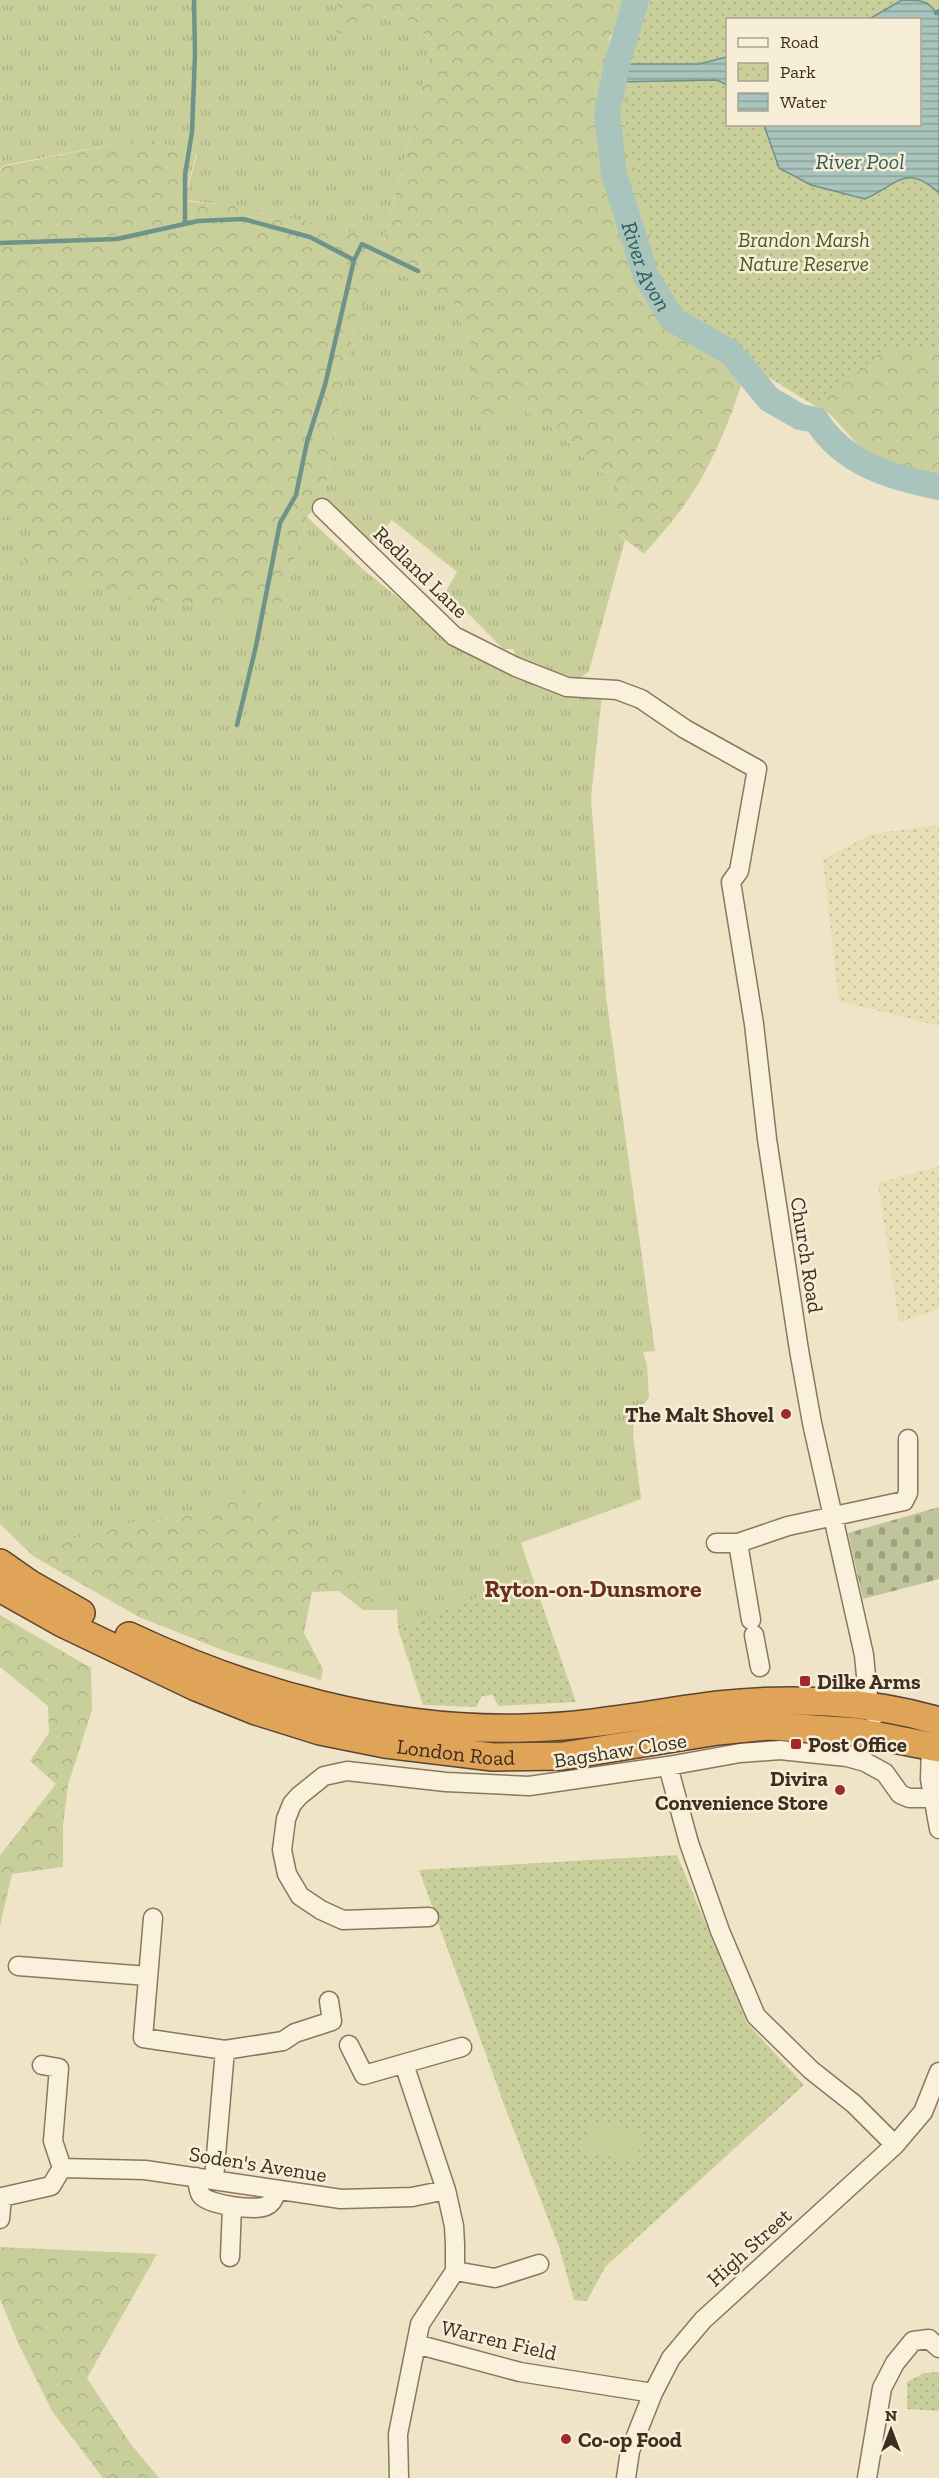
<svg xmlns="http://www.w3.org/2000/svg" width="939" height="2478" font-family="'Zilla Slab',serif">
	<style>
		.farmland { fill: url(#farmland-dots) }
		.grass { fill: url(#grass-tufts) }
		.forest { fill: url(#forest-crowns) }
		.cemetery { fill: url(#cemetery-stones) }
		.park { fill: url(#park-dots); fill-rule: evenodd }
		.pitch { fill: #c9cf9b }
		.water { fill: url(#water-rules); stroke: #6f938a; stroke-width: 1.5 }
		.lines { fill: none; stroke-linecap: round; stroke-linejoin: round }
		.stream { stroke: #6f938a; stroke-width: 4.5 }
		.river { stroke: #a9c4bc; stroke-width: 26 }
		.minor-casing { stroke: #8d765c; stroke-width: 21 }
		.highway-casing { stroke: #5b4430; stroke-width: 30 }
		.minor { stroke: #faf1dc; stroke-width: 18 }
		.highway { stroke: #e0a458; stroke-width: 27 }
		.poi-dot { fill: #9e2a2b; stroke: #f7eed8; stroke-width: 2 }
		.labels { text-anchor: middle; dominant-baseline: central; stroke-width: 5; stroke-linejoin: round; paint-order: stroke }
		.park-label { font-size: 21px; font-style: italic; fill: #4d5a26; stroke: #f7eed8 }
		.street-label { font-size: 21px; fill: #3d2e20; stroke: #f7eed8 }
		.poi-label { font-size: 21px; font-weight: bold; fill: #3d2e20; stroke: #f7eed8; text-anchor: start }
		.water-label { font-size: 22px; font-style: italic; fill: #2f5d5a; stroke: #f7eed8 }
		.quarter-label { font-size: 24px; font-weight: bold; fill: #6b2e1e; stroke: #f7eed8 }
	</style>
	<defs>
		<pattern id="farmland-dots" width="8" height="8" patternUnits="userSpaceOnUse" patternTransform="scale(1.5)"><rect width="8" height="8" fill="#e6deb5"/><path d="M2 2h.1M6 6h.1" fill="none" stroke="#c6bf9b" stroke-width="1.8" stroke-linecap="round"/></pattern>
		<pattern id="grass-tufts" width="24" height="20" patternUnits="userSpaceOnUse" patternTransform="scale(1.5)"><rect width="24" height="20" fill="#c9cf9b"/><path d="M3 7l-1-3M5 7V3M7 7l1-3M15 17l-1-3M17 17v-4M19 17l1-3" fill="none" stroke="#aeb285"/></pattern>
		<pattern id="forest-crowns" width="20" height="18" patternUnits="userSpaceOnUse" patternTransform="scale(1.5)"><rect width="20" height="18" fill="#c9cf9b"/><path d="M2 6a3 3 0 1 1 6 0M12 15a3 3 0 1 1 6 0" fill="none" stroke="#aeb285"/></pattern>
		<pattern id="cemetery-stones" width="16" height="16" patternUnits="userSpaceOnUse" patternTransform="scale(1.5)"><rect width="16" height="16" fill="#bfc49a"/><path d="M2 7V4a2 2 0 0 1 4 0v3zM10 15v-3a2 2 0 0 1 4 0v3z" fill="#9ca07d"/></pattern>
		<pattern id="park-dots" width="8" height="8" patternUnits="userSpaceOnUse" patternTransform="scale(1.5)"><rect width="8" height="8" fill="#c9cf9b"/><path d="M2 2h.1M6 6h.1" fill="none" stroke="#aeb285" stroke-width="1.8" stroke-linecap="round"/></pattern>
		<pattern id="water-rules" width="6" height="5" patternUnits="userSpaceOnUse" patternTransform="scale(1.5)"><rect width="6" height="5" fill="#a9c4bc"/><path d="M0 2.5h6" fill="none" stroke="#8ba098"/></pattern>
	</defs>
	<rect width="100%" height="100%" fill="#f0e4c8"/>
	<path class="farmland" d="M939 825V1026L839 1001 823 860 871 834Z
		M939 1166V1309L899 1323 878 1183Z"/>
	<path class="grass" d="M0 0H337V35L398 11 433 43 384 240 249 208 184 200 197 155 147 138 5 165 0 169Z
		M389 272 404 276 453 303 472 348V407L487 432 513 403 553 428 620 490 612 529 625 540 589 671 579 679 518 661 513 649H503L446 591 457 572 392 520 374 542 316 506 324 496 356 316Z
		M0 517H8L33 529 280 609 307 517 365 571 451 640 602 694 591 798 606 996 655 1351 643 1352 647 1365 649 1397 634 1421 633 1433 641 1499 521 1543 532 1576 398 1629 397 1609 203 1513 136 1522 42 1547 33 1556 0 1524Z"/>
	<path class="forest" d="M337 0H630L609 39 614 82 667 81 939 267V479L867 455 831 415 777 382 750 359C733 412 714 466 680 511 669 526 656 540 644 554L612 529 619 490 553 428 513 404 487 432 472 407V348L453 303 404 276 389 272 356 316 324 496 307 517 280 609 269 615 132 600 22 565 32 529 8 517H0V170L5 166 147 138 196 155 183 201 247 207 384 240 433 43 398 11 337 35Z
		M237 1484 397 1610H363L339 1591 312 1592 304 1633 323 1669 321 1680 230 1653 139 1617 33 1556 42 1547 136 1522 202 1513Z
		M0 1615 91 1668 92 1710 68 1785 63 1826V1867L12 1874 0 1926V1855L56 1784 30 1761 49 1733 48 1706 0 1667Z
		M0 2247 157 2254 87 2378 130 2443 159 2478H103L52 2411 19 2345 0 2299Z"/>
	<path class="cemetery" d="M939 1507V1579L863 1599 848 1533Z"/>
	<path class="park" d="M634 0H939V349L889 345 817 407 672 319 625 127ZM728 20H920V124H728Z
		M532 1576 576 1702 498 1706 493 1695 482 1696 476 1707 423 1705 398 1629Z
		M677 1855 747 2023 804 2085 605 2267 587 2301 574 2300 559 2247 506 2110 419 1870Z
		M939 2372V2411L907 2409V2382L924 2373Z"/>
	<path class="pitch" d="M590 2120 643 2133 636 2162 582 2151Z"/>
	<path class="water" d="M902 0C922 0 928 0 939 16V193C906 163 898 184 865 199L811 185 779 168 764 125 920 124V20L869 19Z
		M727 57V85L717 80 614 82 617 64H699Z"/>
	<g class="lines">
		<path class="stream" d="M936 13 939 11
			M185 224V175L192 132 195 54 194 0
			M0 243 117 239 198 221 243 219 310 237 354 260 362 244 418 271
			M237 725 256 646 280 523 296 495 307 442 325 385 354 260"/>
		<path class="river" id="s1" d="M636 0 617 64 607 113 614 174 646 276 672 319 731 353 769 399 800 417 816 420C844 464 890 477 939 487"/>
		<g class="minor-casing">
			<path id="minor" d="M322 508 454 636 516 667 567 687 617 690 641 699 685 729 757 769 739 871 731 882 754 1024 767 1139 799 1350 812 1423 864 1655 869 1707 875 1715
				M716 1543H738L788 1526 904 1501 908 1493V1439
				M738 1543 751 1620
				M754 1635 760 1667
				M931 1746 930 1779 939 1829
				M668 1766 689 1843 720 1931 756 2016 811 2070 854 2104 895 2145
				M429 1917 343 1920 321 1910 300 1896 287 1874 282 1850 286 1819 292 1804 299 1796 324 1776 347 1771 446 1782 529 1786 668 1766 740 1753 780 1750 847 1757 865 1762 885 1773 900 1794 909 1798H934
				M153 1918 143 2038 225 2050 283 2041 295 2033 332 2021 329 2001
				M18 1966 148 1976
				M349 2045 364 2075 462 2047
				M404 2064 446 2190 454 2226 455 2244V2271L420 2324 416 2344
				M62 2168 145 2170 341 2199 412 2197 446 2190
				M196 2177C198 2182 198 2191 201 2195 208 2205 256 2211 266 2206 273 2203 274 2197 277 2191
				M214 2179 225 2050
				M0 2219 2 2197 51 2186 62 2168 53 2141 59 2068 42 2065
				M230 2257 232 2206
				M455 2271 495 2278 539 2264
				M399 2478 398 2434 416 2344 520 2372 653 2393
				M626 2478 630 2451 653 2393 671 2358 703 2320 895 2145 923 2112 939 2072
				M867 2478 882 2388 895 2363 913 2341 929 2339 939 2348"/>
		</g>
		<g class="highway-casing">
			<g id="highway">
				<path d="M0 1563 30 1584 81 1613"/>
				<path id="s2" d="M0 1588 62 1623 196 1687 256 1711 320 1731 385 1744 493 1757 563 1756 718 1731 769 1726 858 1732 939 1748"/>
				<path d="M129 1636C250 1693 389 1732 524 1728 589 1727 654 1713 718 1705 790 1697 869 1700 939 1721"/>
			</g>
		</g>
		<use href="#minor" class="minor"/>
		<use href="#highway" class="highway"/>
	</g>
	<g class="poi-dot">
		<circle cx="786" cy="1414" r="6"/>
		<rect x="799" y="1675" width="12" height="12" rx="3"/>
		<rect x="790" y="1738" width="12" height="12" rx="3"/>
		<circle cx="840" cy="1790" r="6"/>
		<circle cx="566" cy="2439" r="6"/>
	</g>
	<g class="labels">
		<g class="park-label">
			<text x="804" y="239">Brandon Marsh<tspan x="804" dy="24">Nature Reserve</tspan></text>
		</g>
		<g class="street-label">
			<text transform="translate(421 572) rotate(44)">Redland Lane</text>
			<text transform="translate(807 1255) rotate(81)">Church Road</text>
			<text transform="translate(620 1750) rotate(-9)">Bagshaw Close</text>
			<text stroke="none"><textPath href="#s2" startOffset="489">London Road</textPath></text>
			<text transform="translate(258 2164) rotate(9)">Soden's Avenue</text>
			<text transform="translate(749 2247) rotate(-42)">High Street</text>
			<text transform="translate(499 2340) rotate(13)">Warren Field</text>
		</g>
		<g class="poi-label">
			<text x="774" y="1414" text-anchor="end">The Malt Shovel</text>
			<text x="817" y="1681">Dilke Arms</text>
			<text x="808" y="1744">Post Office</text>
			<text x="828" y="1778" text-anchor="end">Divira<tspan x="828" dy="24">Convenience Store</tspan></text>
			<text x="578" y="2439">Co-op Food</text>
		</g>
		<g class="water-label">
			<text x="860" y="161">River Pool</text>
			<text stroke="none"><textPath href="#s1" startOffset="276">River Avon</textPath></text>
		</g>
		<g class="quarter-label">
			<text x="593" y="1588">Ryton-on-Dunsmore</text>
		</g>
	</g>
	<rect x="726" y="18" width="195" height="108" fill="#f7eed8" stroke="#ada18e" stroke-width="1.5"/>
	<rect x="738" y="38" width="30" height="9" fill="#faf1dc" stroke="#ada18e" stroke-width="1.5"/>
	<text x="780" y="48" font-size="18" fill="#3d2e20">Road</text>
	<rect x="738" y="63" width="30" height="18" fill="url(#park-dots)" stroke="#ada18e" stroke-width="1.5"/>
	<text x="780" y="78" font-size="18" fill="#3d2e20">Park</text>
	<rect x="738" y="93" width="30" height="18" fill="url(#water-rules)" stroke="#ada18e" stroke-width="1.5"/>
	<text x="780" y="108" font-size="18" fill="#3d2e20">Water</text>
	<g transform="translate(891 2430)" stroke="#f7eed8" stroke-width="4.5" paint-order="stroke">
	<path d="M0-4.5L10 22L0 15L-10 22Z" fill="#3d2e20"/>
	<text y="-9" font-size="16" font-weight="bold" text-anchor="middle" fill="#3d2e20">N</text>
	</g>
</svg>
